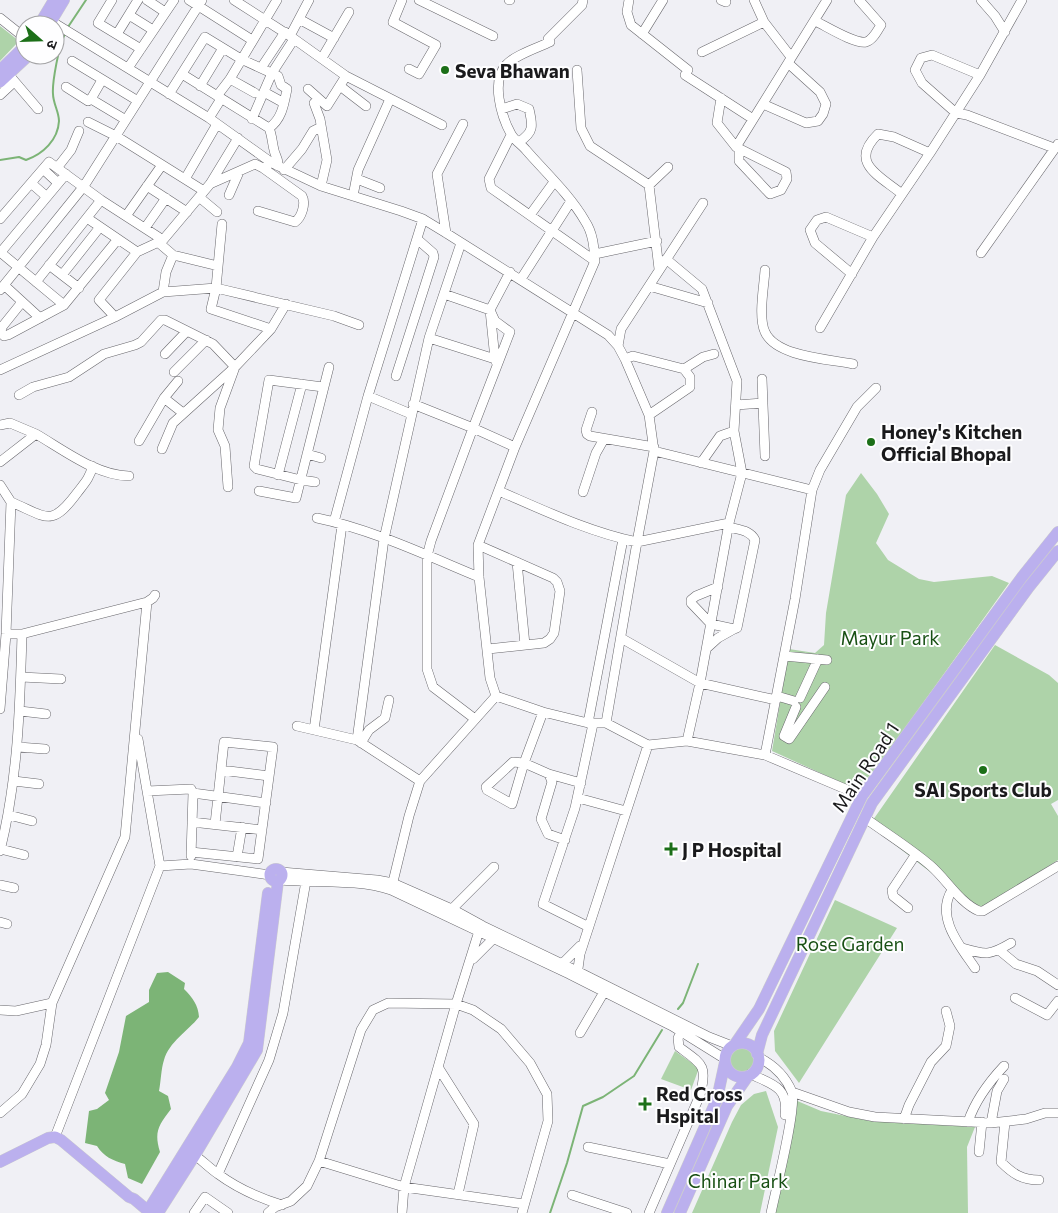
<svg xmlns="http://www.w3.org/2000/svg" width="1058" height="1213" font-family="Commissioner,'Noto Sans Devanagari',sans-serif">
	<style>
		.green { fill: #aed3a9 }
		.water { fill: #7cb476 }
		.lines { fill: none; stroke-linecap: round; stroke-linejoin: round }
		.stream { stroke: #7cb476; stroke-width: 2 }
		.minor-casing { stroke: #68676c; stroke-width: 10 }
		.major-casing { stroke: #cdcdcd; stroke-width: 12 }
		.minor { stroke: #fff; stroke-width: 9 }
		.major { stroke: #bbb0ee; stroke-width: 11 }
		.poi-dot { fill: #1c6f18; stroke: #fefeff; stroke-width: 2 }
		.labels { text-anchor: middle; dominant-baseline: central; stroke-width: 4; stroke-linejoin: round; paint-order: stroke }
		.poi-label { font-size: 19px; font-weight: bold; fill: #1a1a1c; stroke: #fefeff; text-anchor: start }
		.park-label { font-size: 19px; fill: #185014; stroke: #fefeff }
		.street-label { font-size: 19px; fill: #1a1a1c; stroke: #fefeff }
	</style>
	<rect width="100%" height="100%" fill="#f0f0f5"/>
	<path class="green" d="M0 26 19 41 0 61Z
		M861 473 877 494 889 514 876 543 888 560 919 579 934 582 992 576 1009 583 873 773 857 786H849L772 751 789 649 815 653 824 645 826 613 846 495Z
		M995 645 1049 675 1058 683V800L1051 804 1058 816V860L985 907 973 905 872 827 873 820Z
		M835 900 897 928 799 1083 775 1051 774 1031Z
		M729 1059a13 13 0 1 1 26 0a13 13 0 1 1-26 0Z
		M675 1051 699 1068 691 1090 661 1079Z
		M766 1091 778 1127 760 1213H692L732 1122 741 1105 754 1094Z
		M795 1100 821 1111 870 1121 975 1127 967 1147 968 1213H775Z"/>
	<path class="water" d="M168 972 185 983 184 989C193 998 198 1005 199 1017 188 1031 169 1042 164 1060 161 1069 161 1081 159 1091L168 1096 171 1109C158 1126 154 1132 160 1152L142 1184 128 1178 125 1164C113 1161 103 1156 97 1146L85 1143 89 1111 97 1109 109 1100 105 1093 119 1052 126 1016 149 1002V990L157 973Z"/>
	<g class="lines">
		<path class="stream" d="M68 27 86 0
			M0 160 19 157 26 160C43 154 58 140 59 121 59 112 53 103 53 94 52 83 59 44 65 34
			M678 1009 683 1003 698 964
			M550 1213 567 1163 583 1106 603 1097 634 1076 662 1030"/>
		<g class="minor-casing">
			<path id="minor" d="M112 0 98 23 141 49
				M147 0 165 12
				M189 0 252 40
				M234 0 290 36 346 76 442 125
				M402 0 393 22 436 45 419 74 409 69
				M419 0 493 36
				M509 0H510
				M629 0 627 12 631 25 688 70
				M721 0 726 2
				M754 0 764 22 791 57
				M981 0 995 16 1005 32
				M129 15 153 30
				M0 18 25 38
				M299 19 334 38
				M51 21 209 118 272 163 321 186 401 211 423 219 446 233 608 335 618 346 625 359 649 415 654 451 637 542 606 723
				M815 21C826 26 854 44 866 42 873 40 877 31 881 25L859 0
				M117 34 138 0
				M642 34 663 0
				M290 36 309 0
				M548 39 582 5 583 0
				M702 52 764 22
				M322 58 349 12
				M72 61 138 101
				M128 68 174 0
				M261 68 285 32
				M577 70 581 128 590 146 649 185 659 269
				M182 74 269 128C272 135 272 142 274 150 275 156 279 159 278 166
				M9 75 38 109
				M685 75 753 119
				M980 75 932 55 921 58 915 70 922 83 956 113 967 115 1054 148
				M230 79 255 93
				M200 86 223 48
				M340 86 366 106
				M66 87 88 101 91 99 102 80
				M308 89 327 106 346 76
				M264 92 284 103
				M169 94 205 37 241 59 278 76 281 85 287 89C284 104 282 119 269 128
				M0 95 14 82
				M217 96 230 79 277 0
				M721 98 717 123 736 147 786 172 787 179 781 190 770 194 739 161V149
				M91 99 126 120
				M314 103 320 119 327 160 321 186
				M763 104 806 123 818 121 823 114 826 104 820 92 788 63
				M502 109 517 104 529 109C533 126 534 132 519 142
				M209 118 221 99
				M252 119 272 73 294 39
				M88 122 116 136 204 191
				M511 135 489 179 491 188 595 261
				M736 147 827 0
				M57 168 71 150 79 131
				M43 169 58 183
				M284 170 302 149 313 131 321 127
				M185 179 217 124
				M357 179 380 188
				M31 183 47 197
				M210 184 255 164 263 168 267 166
				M649 185 668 167
				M147 186 187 212
				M902 194C880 176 848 163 878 134L894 137 930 153
				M229 195 239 172
				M353 196 358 170 390 99
				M199 197 217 212
				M258 211 295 222C302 217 306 203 302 196L263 168
				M530 215 554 182
				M126 216 162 165
				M87 218 137 252
				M0 219 49 162 101 200 163 240
				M222 224 216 288 211 309 271 329
				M145 228 166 198
				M446 233 437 174 463 124
				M159 243 173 255 218 266
				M0 252 64 305
				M0 253 66 174
				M981 253 1058 144
				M595 254 657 241
				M666 259 702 289 737 381 734 431 742 473 729 523 700 683 687 741
				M49 265 79 288
				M765 270C764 287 758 317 765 332 776 357 829 359 853 364
				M852 274 815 243 810 230 817 220 826 217 873 237
				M62 275 100 227
				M521 279 571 201
				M36 282 101 200
				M4 285 40 318
				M649 286 708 303
				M0 290 84 186 202 0
				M163 292 166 272 173 255
				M444 294 490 310 495 321 510 332 473 428 431 541 427 556V669L433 687 475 719
				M22 302 2 327 1 332 4 336 8 335 64 305 118 239
				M115 317 99 300 137 252 163 240 210 184 238 138
				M820 328 873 237 930 153 980 75 1022 0
				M429 338 495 359
				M618 346 621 329 703 203
				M165 354 187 331
				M625 359 633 356 684 369 690 377V387L649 415
				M497 364 495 359 490 310 510 272
				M684 369 703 357 714 354
				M0 370 115 317 163 292 216 288 334 316 359 325
				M174 372 206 340
				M396 376 434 257 433 253 417 239
				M762 379 765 456
				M19 395 33 387 69 377 104 354 135 345 141 342 161 320H165L213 344 235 367 220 408 218 430 225 446 228 487
				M368 396 411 414
				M164 398 183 413
				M413 404 473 428 515 447
				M736 405 763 403
				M592 412 586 430 587 434 590 436 654 447
				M0 425 10 423 36 434
				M139 441 164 398 178 381
				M162 449 173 423 235 367 271 329 286 304
				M654 451 812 490
				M307 454 321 458
				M0 462 36 434C62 449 97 476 129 476
				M701 463 720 436 734 431
				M278 475 302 384
				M315 482 301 480 257 469 254 466 269 380 323 387
				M0 485 11 502 6 634 0 709
				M259 491 296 498 329 367
				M499 491C543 510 589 532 637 542L729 523
				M583 492 596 453 604 439
				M11 502C47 517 51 528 77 493 83 485 91 477 92 466
				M317 518C371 529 428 556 479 577
				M334 522 368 396 423 219
				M478 545 553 578 557 582 560 591 554 633 550 639 544 643 488 649
				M517 562 525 645
				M718 587 696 596 691 600V603L711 624 734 629 737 628 755 540C750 530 739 530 729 527
				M6 634H22L147 602 153 598 155 595
				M621 638 700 683 776 700
				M707 648 718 638 734 629
				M784 656 827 660
				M21 677 61 679
				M496 696 543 712 588 723H606L648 745 687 741 765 755 862 796
				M777 696 794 701
				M800 698 818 659
				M796 707 784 736 789 739 790 738 825 687
				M20 711 46 714
				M543 712 524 763 512 804 487 790 486 787 513 762 524 763 549 774 581 783
				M588 723 623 539
				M297 726 357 740 420 781
				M314 730 342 525
				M138 739 160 866
				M357 740 384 539 429 338 461 243
				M361 743 369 730 385 718 389 700
				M18 747 45 749
				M765 755 795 599 812 490 820 470 857 407 876 388
				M221 770 269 776
				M549 774 552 782 541 819 548 834 565 840
				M14 781 39 784
				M147 791 191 789 193 793 191 856
				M193 793 266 803
				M578 798 626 811
				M9 815 32 821
				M865 818C887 834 910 848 931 866 946 879 960 903 979 911H983L1058 866
				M192 822 262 830
				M1 849 24 855
				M0 851C18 779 20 707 22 634
				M191 852 258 859 273 747 224 742 215 824
				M237 857 242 827
				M281 872 377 880 393 883 452 909 483 926 577 971 709 1037 732 1046
				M280 880C315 883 358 879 391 890L569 974 654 1017 672 1026 725 1059
				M0 885 14 888
				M391 890 409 816 420 781 496 696 490 678 479 577 478 545 515 447 595 261C594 247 593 233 585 221 570 195 546 173 526 150 522 145 514 140 511 134 501 116 491 81 506 65 515 55 537 48 550 42
				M952 890C935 917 960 946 975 968
				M908 908 893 896 892 890 916 854
				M452 909 494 867
				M0 922 7 924
				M589 927 543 904 575 808 593 724
				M962 948C986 955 989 956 1011 943
				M999 950 1016 964 1037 971 1058 985
				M473 959 494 938
				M559 967 580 946
				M577 976 580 954 648 745
				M1015 998 1047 1015 1058 1001
				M0 1010 16 1011 52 1003
				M580 1033 604 992
				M758 1057C774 1065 785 1075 792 1092 797 1107 775 1193 771 1213
				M438 1067 474 1124 458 1194
				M750 1074C772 1084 789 1087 785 1115
				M792 1092 849 1112 875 1117 991 1123 1026 1119 1045 1113H1058
				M0 1113 22 1094 40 1064 46 1045 52 1003 125 837 147 602
				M904 1119 909 1105 931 1062 946 1046 950 1026 946 1011
				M968 1122C975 1101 989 1082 1004 1066
				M1005 1122 1001 1162C1013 1174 1022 1180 1039 1180
				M991 1123 997 1091 1004 1079
				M55 1137 160 866 191 864 270 875
				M588 1147 670 1164
				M190 1152C200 1158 208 1167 218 1174 237 1188 259 1198 282 1205
				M979 1152 982 1122
				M319 1161 404 1187 524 1204
				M218 1174 269 1060 283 1013 306 881
				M572 1195 627 1213
				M194 1213 205 1197 228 1213
				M268 1213 275 1207 291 1201 307 1186 319 1161 361 1030 373 1010 388 1003 456 1004 473 1010 501 1029 530 1063 547 1094 548 1121 522 1213
				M402 1213 404 1187 456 1004 479 931
				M649 1213 700 1095C708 1065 702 1064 679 1047L678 1038 684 1028"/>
		</g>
		<g class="major-casing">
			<path id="major" d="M39 25 54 0
				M49 25 64 0
				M0 70 25 46
				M0 82 29 55
				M270 875a6 6 0 1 1 12 0a6 6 0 1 1-12 0Z
				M725 1060a17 17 0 1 1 34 0a17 17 0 1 1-34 0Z
				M735 1044 759 1009 862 796 1022 577 1058 532
				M757 1054 762 1035 872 803 1029 587 1058 551
				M0 1162 48 1138 55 1137 61 1140 129 1197 134 1199 147 1210
				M149 1209 237 1067 249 1043 268 893
				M158 1213 195 1155 257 1050 278 881
				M667 1213 717 1099 725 1062
				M680 1213 727 1106 748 1076"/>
		</g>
		<use href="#minor" class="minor"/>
		<use href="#major" class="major"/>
	</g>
	<g class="poi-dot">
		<circle cx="445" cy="70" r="5"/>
		<circle cx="871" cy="442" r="5"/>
		<circle cx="983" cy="770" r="5"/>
		<path d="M668.5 841.5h5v5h5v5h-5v5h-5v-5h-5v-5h5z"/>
		<path d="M642.5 1096.5h5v5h5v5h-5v5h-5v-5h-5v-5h5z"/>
	</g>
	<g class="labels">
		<g class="poi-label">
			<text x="455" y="70">Seva Bhawan</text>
			<text x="881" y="431">Honey's Kitchen<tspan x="881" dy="22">Official Bhopal</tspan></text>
			<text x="983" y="789" text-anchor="middle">SAI Sports Club</text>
			<text x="682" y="849">J P Hospital</text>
			<text x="656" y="1093">Red Cross<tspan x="656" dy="22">Hspital</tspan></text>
		</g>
		<g class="park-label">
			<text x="890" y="637">Mayur Park</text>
			<text x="850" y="943">Rose Garden</text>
			<text x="738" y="1180">Chinar Park</text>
		</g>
		<g class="street-label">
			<text transform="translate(865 767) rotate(-56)">Main Road 1</text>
		</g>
	</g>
	<g transform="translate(40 40) rotate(110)"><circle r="24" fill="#fefeff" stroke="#a3a3a4"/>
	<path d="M0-4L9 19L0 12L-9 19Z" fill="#1c6f18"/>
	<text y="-8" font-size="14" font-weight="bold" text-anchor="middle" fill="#1a1a1c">उ</text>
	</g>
</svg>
